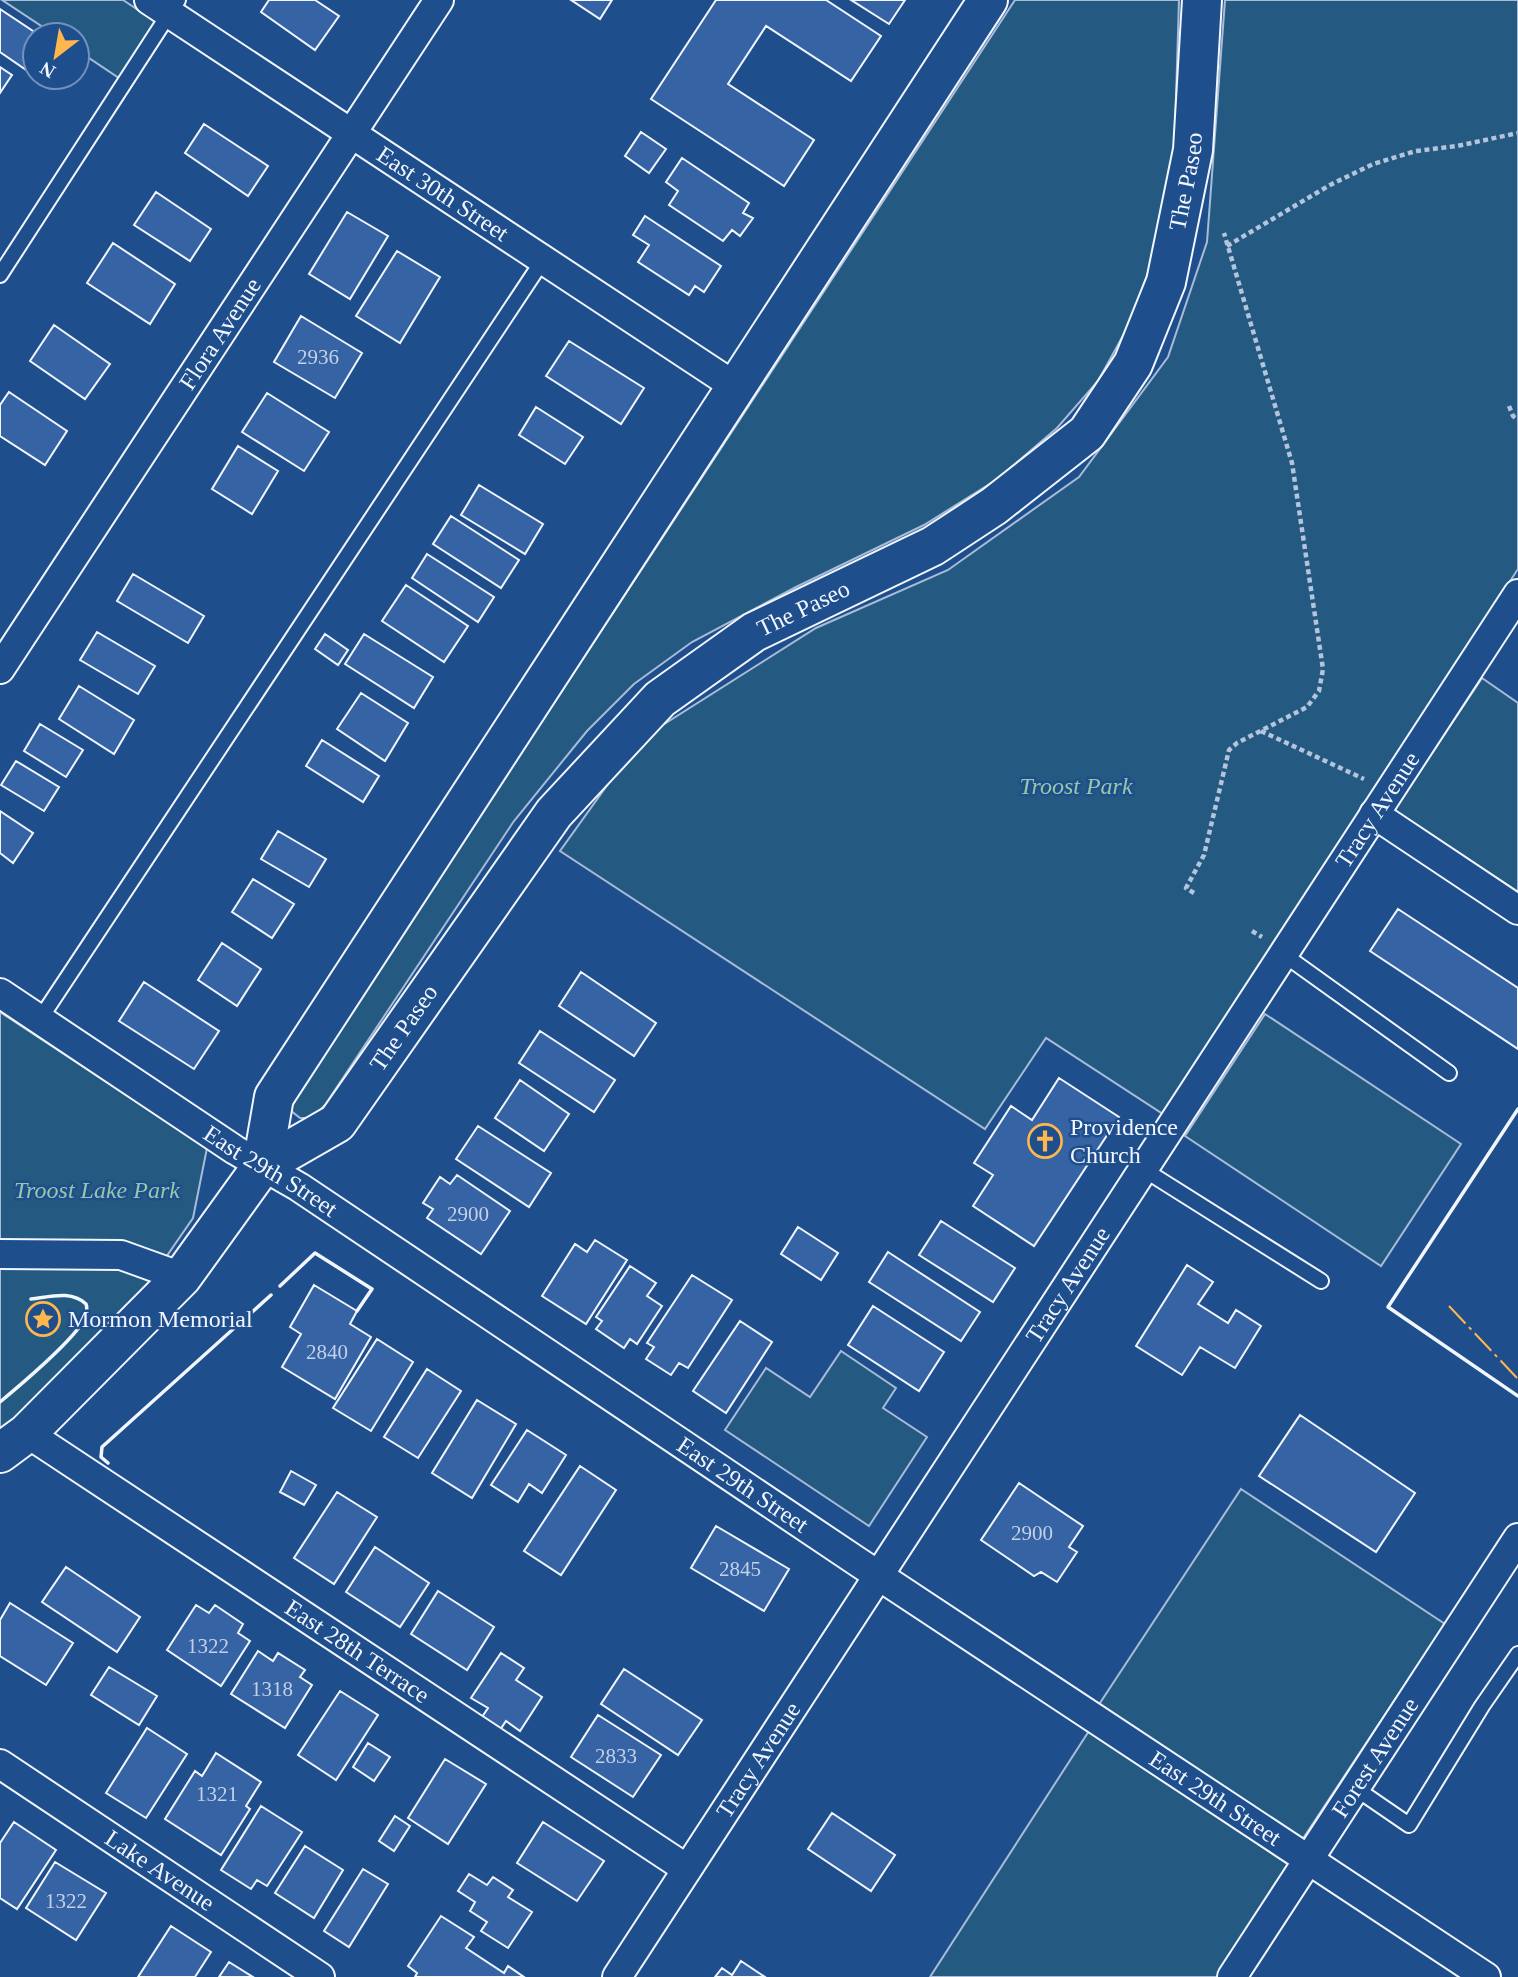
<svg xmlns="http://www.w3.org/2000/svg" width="1518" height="1977" font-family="Georgia,serif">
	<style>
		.green { fill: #245a82; stroke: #a8bbd7; stroke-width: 2 }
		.building { fill: #3563a3; stroke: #f2f6ff; stroke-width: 2 }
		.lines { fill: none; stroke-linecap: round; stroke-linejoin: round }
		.service-casing { stroke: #f2f6ff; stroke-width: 18 }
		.minor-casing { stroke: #f2f6ff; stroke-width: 32 }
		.secondary-casing { stroke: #f2f6ff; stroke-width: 42 }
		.path { stroke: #b3c4dc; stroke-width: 4.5; stroke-dasharray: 5 3.5; stroke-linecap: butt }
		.service { stroke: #1f4e8c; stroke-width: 14 }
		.minor { stroke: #1f4e8c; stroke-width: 28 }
		.secondary { stroke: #1f4e8c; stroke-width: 38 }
		.wall { stroke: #f2f6ff; stroke-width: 3.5 }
		.power { stroke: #ffb74d; stroke-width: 2; stroke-dasharray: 24 5 3.5 5; stroke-linecap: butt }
		.labels { text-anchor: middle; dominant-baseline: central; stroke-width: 5; stroke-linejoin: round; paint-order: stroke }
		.number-label { font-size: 21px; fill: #c3d1e8 }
		.street-label { font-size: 24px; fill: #f2f6ff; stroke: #1f4e8c }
		.park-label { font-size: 24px; font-style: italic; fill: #97c8a6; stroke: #1f4e8c }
		.poi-label { font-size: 24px; fill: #f2f6ff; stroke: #1f4e8c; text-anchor: start }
	</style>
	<rect width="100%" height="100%" fill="#1f4e8c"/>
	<path class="green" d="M2 0H123L156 22 119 78 77 50V35H55Z
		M1015 0H1179L1174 163 1160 239 1130 323 1098 381 1057 428 996 480 924 525 796 587 692 642 634 684 587 731 514 821 325 1105 312 1118H300L290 1110 293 1097 554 703Z
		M1225 0H1518V569L1163 1114 1046 1038 985 1129 560 851 626 759 647 735 816 628 948 570 1079 477 1168 357 1207 242Z
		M1482 678 1518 703V892L1394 810Z
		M0 1012 207 1148 193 1218 144 1289 0 1434Z
		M1265 1014 1461 1144 1381 1266 1185 1136Z
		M841 1351 896 1388 883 1408 927 1437 869 1526 725 1430 766 1368 810 1397Z
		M1241 1489 1445 1624 1302 1840 1098 1706Z
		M1089 1731 1290 1865 1218 1977H930Z"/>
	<path class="building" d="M269 0H315L339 16 315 50 261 12Z
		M571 0H612L600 19Z
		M716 0H826L881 36 851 81 766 26 728 84 814 140 784 186 651 99Z
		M851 0H905L889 24Z
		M0 9 39 35H35V76L0 52Z
		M0 67 12 75 0 93Z
		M204 124 268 166 248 196 185 153Z
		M641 132 666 149 649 173 625 156Z
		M682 158 749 203 743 213 753 218 740 236 732 230 723 241 669 205 678 191 666 182Z
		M156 192 211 229 190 261 134 225Z
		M347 212 388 236 350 299 309 274Z
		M645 216 721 266 704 292 695 286 689 295 638 262 649 245 633 235Z
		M113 243 175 284 150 324 87 283Z
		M397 251 440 277 400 343 356 316Z
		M301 316 362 353 335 398 274 362Z
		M54 325 110 364 85 399 30 361Z
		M569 341 644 388 621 424 546 376Z
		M9 392 67 431 45 465 0 436V405Z
		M267 393 329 432 304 471 242 432Z
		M536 407 583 437 565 464 519 435Z
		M238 446 278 471 252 514 212 489Z
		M479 485 543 524 525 554 461 515Z
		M451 516 519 560 501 588 433 544Z
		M427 554 494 597 478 622 412 578Z
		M133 574 204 616 188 643 117 601Z
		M406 585 468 626 444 662 382 621Z
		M97 632 155 666 138 694 80 660Z
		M325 634 348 650 338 665 315 649Z
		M364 634 433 677 414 708 345 664Z
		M79 686 134 720 114 754 59 719Z
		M361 693 408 723 385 761 337 729Z
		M40 724 83 750 66 777 24 751Z
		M322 740 379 776 363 802 306 766Z
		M16 761 59 787 44 811 1 785Z
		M0 811 33 833 13 863 0 853Z
		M278 831 326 859 309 887 261 859Z
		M253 879 294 904 272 938 232 912Z
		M1398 909 1518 988V1049L1370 951Z
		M222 943 261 969 237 1006 198 980Z
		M581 972 656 1023 634 1056 559 1006Z
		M144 982 219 1031 194 1069 119 1021Z
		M540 1031 615 1080 594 1112 519 1063Z
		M1059 1078 1119 1117 1034 1246 973 1206 993 1175 974 1163 1011 1106 1032 1120Z
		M520 1080 569 1114 544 1151 495 1118Z
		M478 1126 551 1173 529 1207 456 1159Z
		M457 1175 510 1211 481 1254 427 1218 433 1209 423 1203 440 1177 450 1184Z
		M941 1221 1015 1268 993 1302 919 1255Z
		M798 1227 838 1253 821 1280 781 1254Z
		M595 1240 627 1260 586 1324 542 1296 575 1244 587 1252Z
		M888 1252 980 1312 961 1341 869 1282Z
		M1187 1265 1213 1282 1198 1304 1228 1323 1236 1310 1261 1326 1235 1368 1200 1347 1182 1375 1136 1346Z
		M630 1266 656 1283 647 1296 662 1306 637 1344 630 1339 624 1348 596 1329 602 1321 596 1317Z
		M692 1275 732 1300 688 1368 679 1363 671 1375 646 1359 654 1347 647 1343Z
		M314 1285 357 1311 350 1324 371 1337 335 1399 282 1367 301 1334 290 1327Z
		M873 1306 944 1352 919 1391 848 1345Z
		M740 1321 772 1342 726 1413 693 1391Z
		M377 1339 413 1362 371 1431 333 1408Z
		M427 1369 461 1391 418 1458 384 1437Z
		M477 1400 516 1424 472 1498 432 1473Z
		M1300 1415 1415 1493 1376 1552 1259 1476Z
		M527 1430 566 1455 542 1493 529 1484 518 1502 491 1485Z
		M580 1466 616 1490 561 1575 524 1551Z
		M291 1471 316 1485 304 1505 280 1492Z
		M1019 1483 1083 1526 1069 1547 1077 1552 1057 1582 1041 1572 1034 1576 981 1540Z
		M337 1492 377 1517 334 1584 294 1558Z
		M716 1526 789 1569 764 1611 691 1568Z
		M375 1547 429 1583 400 1627 346 1592Z
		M66 1567 140 1617 117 1652 42 1602Z
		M438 1591 494 1627 467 1670 411 1634Z
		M10 1603 73 1643 46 1685 0 1656V1620Z
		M196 1605 209 1613 215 1605 243 1624 238 1633 250 1641 221 1686 167 1650Z
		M258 1651 273 1661 278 1653 305 1670 300 1677 312 1685 285 1728 231 1694Z
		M501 1653 524 1668 516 1680 542 1697 520 1731 506 1721 500 1730 482 1717 488 1708 471 1698Z
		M109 1667 157 1696 139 1725 91 1695Z
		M624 1669 702 1720 678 1755 601 1704Z
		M340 1691 378 1715 336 1780 298 1755Z
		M598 1715 661 1755 633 1797 571 1757Z
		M147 1728 187 1754 146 1818 106 1793Z
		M368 1743 390 1757 374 1781 353 1767Z
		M216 1753 261 1782 246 1806 250 1809 221 1855 165 1819 195 1771 202 1776Z
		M445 1759 486 1784 448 1844 408 1818Z
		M261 1806 302 1832 267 1886 257 1880 251 1889 221 1870Z
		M832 1813 895 1855 871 1891 808 1849Z
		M395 1816 410 1826 394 1851 379 1841Z
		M14 1822 56 1850 17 1909 0 1898V1843Z
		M543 1822 604 1861 577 1901 517 1863Z
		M305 1846 343 1870 314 1918 275 1893Z
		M55 1862 106 1893 76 1940 26 1908Z
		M363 1869 388 1884 349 1947 324 1931Z
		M469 1874 487 1885 493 1877 513 1890 508 1897 532 1912 508 1948 481 1931 487 1922 470 1911 475 1902 458 1891Z
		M441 1916 474 1937 466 1948 504 1973 508 1966 524 1977H415L417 1973 408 1966Z
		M171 1926 211 1952 195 1977H138Z
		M741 1961 765 1977H715L722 1968 732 1975Z
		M229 1962 253 1977H219Z"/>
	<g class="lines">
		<g class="service-casing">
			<path id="service" d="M0 275 178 0
				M1283 954 1449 1073
				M40 1019 543 260
				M1143 1169 1321 1281
				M1355 1788 1409 1825 1482 1706 1518 1654"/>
		</g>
		<g class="minor-casing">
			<g id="minor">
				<path id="s1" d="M149 0 736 387"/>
				<path id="s2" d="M0 669 439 0"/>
				<path d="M1374 814 1518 910"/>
				<path id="s3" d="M0 993 235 1150 299 1187 858 1562 1486 1977"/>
				<path d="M0 1254 121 1255 182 1277"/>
				<path id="s4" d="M27 1433 687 1869"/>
				<path id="s5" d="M0 1764 320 1977"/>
				<path id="s6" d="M617 1977 1518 594"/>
				<path id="s7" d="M1232 1977 1518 1538"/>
			</g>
		</g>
		<g class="secondary-casing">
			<g id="secondary">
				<path d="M262 1166 274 1097 988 0"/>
				<path id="s8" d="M0 1453 27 1433 182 1277 262 1166 337 1123 554 813 660 699 754 632 933 546 994 506 1087 433 1133 364 1166 282 1193 150 1202 0"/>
			</g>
		</g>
		<path class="path" d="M1227 246 1330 185 1373 164 1416 151 1457 146 1518 133
			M1509 406 1513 416 1518 420
			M1261 731 1364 779
			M1194 893 1186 888 1204 855 1229 750 1237 743 1307 707 1319 691 1323 669 1292 463 1224 233
			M1252 931 1262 937"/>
		<use href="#service" class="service"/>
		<use href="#minor" class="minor"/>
		<use href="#secondary" class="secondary"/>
		<path class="wall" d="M1518 1109 1388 1307 1518 1396
			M280 1286 315 1253 372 1289 357 1311
			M0 1402C18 1387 81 1334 86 1315 87 1312 87 1306 86 1304 71 1290 50 1297 31 1299
			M108 1463 101 1457 102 1447 271 1295"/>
		<path class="power" d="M1449 1306 1518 1379"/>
	</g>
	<defs>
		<g id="church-ring" transform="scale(1.75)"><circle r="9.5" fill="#1f4e8c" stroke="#ffb74d" stroke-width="1.5"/><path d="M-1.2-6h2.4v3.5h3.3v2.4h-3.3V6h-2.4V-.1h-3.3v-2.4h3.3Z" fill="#ffb74d"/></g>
		<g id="sight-ring" transform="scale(1.75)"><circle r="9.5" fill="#1f4e8c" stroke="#ffb74d" stroke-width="1.5"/><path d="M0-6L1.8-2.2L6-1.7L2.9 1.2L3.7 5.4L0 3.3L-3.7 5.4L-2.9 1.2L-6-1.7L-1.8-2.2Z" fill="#ffb74d"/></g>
	</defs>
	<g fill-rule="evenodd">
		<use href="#church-ring" x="1045" y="1141"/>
		<use href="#sight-ring" x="43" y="1319"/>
	</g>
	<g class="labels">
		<g class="number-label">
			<text x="318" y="357">2936</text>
			<text x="468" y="1214">2900</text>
			<text x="327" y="1352">2840</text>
			<text x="1032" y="1533">2900</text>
			<text x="740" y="1569">2845</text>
			<text x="208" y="1646">1322</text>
			<text x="272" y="1689">1318</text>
			<text x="616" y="1756">2833</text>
			<text x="217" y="1794">1321</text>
			<text x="66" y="1901">1322</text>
		</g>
		<g class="street-label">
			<text stroke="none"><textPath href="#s8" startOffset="1790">The Paseo</textPath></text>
			<text stroke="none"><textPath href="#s1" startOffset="352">East 30th Street</textPath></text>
			<text stroke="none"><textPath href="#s2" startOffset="401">Flora Avenue</textPath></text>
			<text stroke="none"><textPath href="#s8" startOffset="1181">The Paseo</textPath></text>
			<text stroke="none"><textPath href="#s6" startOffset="1393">Tracy Avenue</textPath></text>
			<text stroke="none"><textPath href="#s8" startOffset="593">The Paseo</textPath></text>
			<text stroke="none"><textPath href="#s3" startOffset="324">East 29th Street</textPath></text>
			<text stroke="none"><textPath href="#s6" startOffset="826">Tracy Avenue</textPath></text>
			<text stroke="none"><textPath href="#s3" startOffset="891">East 29th Street</textPath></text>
			<text stroke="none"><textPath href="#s4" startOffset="396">East 28th Terrace</textPath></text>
			<text stroke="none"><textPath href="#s7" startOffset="262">Forest Avenue</textPath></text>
			<text stroke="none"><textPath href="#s6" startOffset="259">Tracy Avenue</textPath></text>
			<text stroke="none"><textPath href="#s3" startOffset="1458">East 29th Street</textPath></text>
			<text stroke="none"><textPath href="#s5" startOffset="192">Lake Avenue</textPath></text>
		</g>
		<g class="park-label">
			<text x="1076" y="786">Troost Park</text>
			<text x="97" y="1190">Troost Lake Park</text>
		</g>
		<g class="poi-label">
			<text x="1070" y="1127">Providence<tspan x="1070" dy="28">Church</tspan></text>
			<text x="68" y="1319">Mormon Memorial</text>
		</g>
	</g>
	<g transform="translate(56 56) rotate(211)"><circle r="33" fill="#1f4e8c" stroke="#7391ba" stroke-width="2"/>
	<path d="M0-5L12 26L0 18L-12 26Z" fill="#ffb74d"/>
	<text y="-10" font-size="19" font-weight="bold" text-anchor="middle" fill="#f2f6ff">N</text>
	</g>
</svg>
